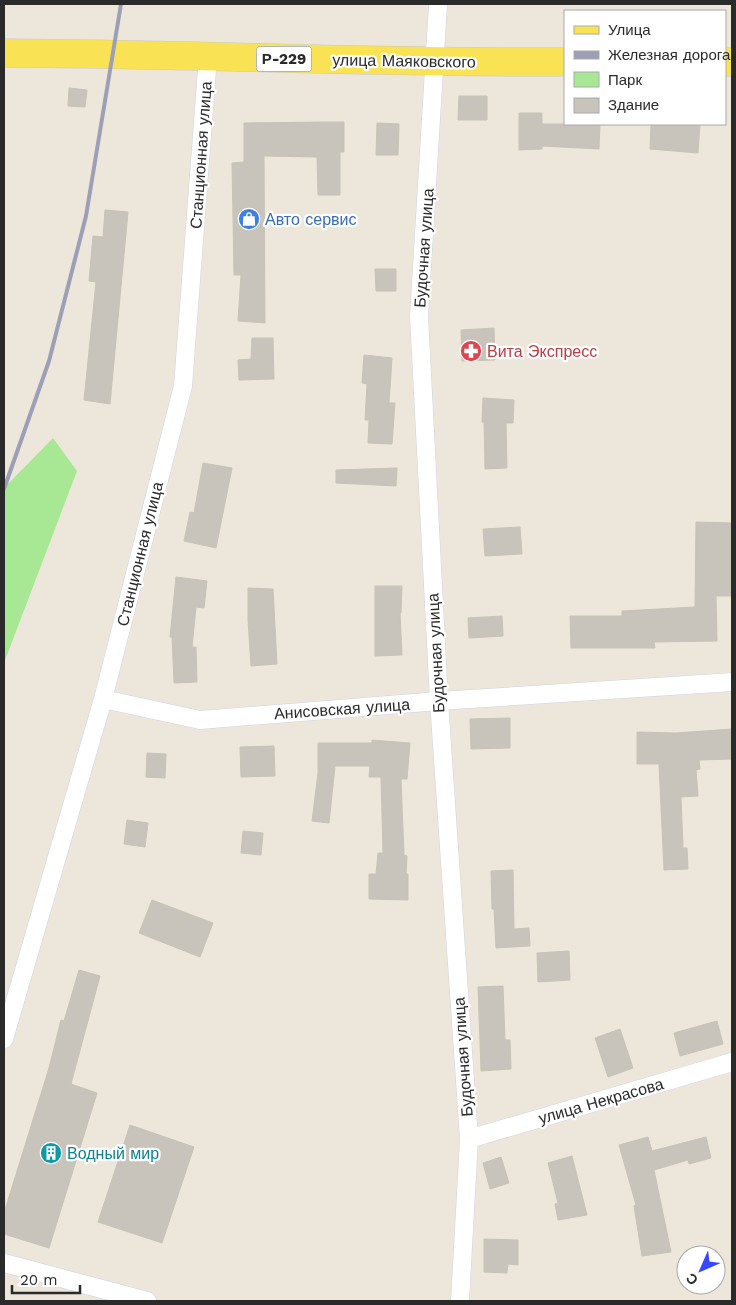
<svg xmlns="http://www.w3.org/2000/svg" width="736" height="1305" font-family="'Work Sans',sans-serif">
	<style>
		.green { fill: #a8e794 }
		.building { fill: #c8c4bb; stroke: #c8c3b5 }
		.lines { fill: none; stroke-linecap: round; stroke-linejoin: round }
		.street-casing { stroke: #d0d2e4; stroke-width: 19 }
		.primary-casing { stroke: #c8c8c8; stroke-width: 29 }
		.street { stroke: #fff; stroke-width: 18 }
		.primary { stroke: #f9e254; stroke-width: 28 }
		.rail { stroke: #9d9fb6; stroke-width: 4 }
		.labels { text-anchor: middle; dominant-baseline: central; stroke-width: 4.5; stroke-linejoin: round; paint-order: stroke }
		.shield { fill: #fff; stroke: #6a6a6a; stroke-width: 1 }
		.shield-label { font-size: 15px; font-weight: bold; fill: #2a2a2a }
		.street-label { font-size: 16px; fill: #2a2a2a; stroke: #fff }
		.shop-label { font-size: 16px; fill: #366cbe; stroke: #fff; text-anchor: start }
		.health-label { font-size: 16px; fill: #be3a42; stroke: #fff; text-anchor: start }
		.culture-label { font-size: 16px; fill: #0d838f; stroke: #fff; text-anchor: start }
	</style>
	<rect width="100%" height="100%" fill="#ede7db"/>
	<path class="green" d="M53 438 77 471 4 663V488Z"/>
	<path class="building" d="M69 88 87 90 85 107 68 106Z
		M459 96H487V120H458Z
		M519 113H542V124H600L599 149 542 146V149L519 150Z
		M321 122H344V152H340V195H318L317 157 264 156 265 323 238 321 241 275H234L232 163 244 162V123Z
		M377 123 399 124 398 155H376Z
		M651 124H700L698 153 650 149Z
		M105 210 128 212 110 404 84 400 96 282 89 281 93 236 103 237Z
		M375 269H396V291H376Z
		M494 328 495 360 462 361 461 330Z
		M252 338H273L274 379 239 380 238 360 251 359Z
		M364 355 392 358 389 403H395L392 444 368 443 369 420H365L367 384 362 383Z
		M483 398 514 400 513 423H506L507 468 485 469 484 422H482Z
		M203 463 232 468 216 548 184 541 190 512 194 513Z
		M397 468 396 486 336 483V470Z
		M696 522 732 523V596H716L717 641 654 642 655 648H571L570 616H622V611L695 607Z
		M520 527 522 554 485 556 483 529Z
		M176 577 207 581 204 608 196 607 192 647H196L197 682 174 683 172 637H170Z
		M375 586H402L401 613H400L402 655 375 656Z
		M248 588 273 589 277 664 251 666 248 620Z
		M502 616 503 636 469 638 468 618Z
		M510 718V748L471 749 470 719Z
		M732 729V759L699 760 700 769 696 770 698 796 681 797 683 848H687L688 869 664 870 659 764H637V732L676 733Z
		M372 740 410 743 407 779H401L404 855 407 856 406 874H408V900L369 899V874H376L378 853H383L381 777H369L370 766H335L329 823 312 821 318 773V743H372Z
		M274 746 275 776 241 777 240 747Z
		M147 753 166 754 165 778 146 777Z
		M127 820 148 823 145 847 124 844Z
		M243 831 263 833 261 855 241 853Z
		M513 870 514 929 529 928 530 946 496 948 494 909H492L491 871Z
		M152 900 213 923 200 957 139 933Z
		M569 951 570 980 538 982 537 953Z
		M79 970 100 976 71 1084 97 1093 49 1248 4 1234V1213L49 1068 61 1020 64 1021Z
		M503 986 505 1040H510L511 1069 481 1071 478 987Z
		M717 1021 723 1044 680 1056 674 1033Z
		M620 1029 633 1068 608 1077 595 1038Z
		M130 1125 194 1147 162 1243 98 1222Z
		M648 1137 652 1151 706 1137 711 1158 689 1164 688 1160 654 1170 671 1252 642 1256 634 1206 636 1205 619 1145Z
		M572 1156 587 1215 558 1220 555 1204 558 1203 548 1163Z
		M501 1157 509 1183 490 1189 483 1163Z
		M484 1239 518 1240V1265L508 1264 507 1273 484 1272Z"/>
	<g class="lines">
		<g class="street-casing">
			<path id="street" d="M438 4 419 316 439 701 469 1139 460 1301
				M103 699 200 720 439 701 732 682
				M4 1039 103 699 183 386 208 56
				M469 1139 732 1062
				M4 1263 147 1301"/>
		</g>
		<g class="primary-casing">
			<path id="primary" d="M4 53C191 54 378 63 565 62
				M725 62H732"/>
		</g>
		<use href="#street" class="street"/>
		<use href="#primary" class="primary"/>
		<path class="rail" d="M4 489 49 361 86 216 121 4"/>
	</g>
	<defs>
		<g id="shop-disc" transform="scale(1.125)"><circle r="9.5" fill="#3f7fe0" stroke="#fff"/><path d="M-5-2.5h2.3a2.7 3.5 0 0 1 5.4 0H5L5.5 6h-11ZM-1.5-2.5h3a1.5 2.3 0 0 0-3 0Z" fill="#fff"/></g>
		<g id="pharmacy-disc" transform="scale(1.125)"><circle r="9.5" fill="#e0444e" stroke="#fff"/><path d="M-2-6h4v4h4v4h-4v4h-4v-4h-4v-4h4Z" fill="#fff"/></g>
		<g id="building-disc" transform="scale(1.125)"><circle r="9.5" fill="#0f9aa8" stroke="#fff"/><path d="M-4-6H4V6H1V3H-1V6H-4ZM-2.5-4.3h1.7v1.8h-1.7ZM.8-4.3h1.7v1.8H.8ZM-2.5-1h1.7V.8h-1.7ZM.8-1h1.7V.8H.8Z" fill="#fff"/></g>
	</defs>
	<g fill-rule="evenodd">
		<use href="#shop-disc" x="249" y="219"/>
		<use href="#pharmacy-disc" x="471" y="351"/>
		<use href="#building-disc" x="51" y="1153"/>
	</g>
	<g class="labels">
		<rect class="shield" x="256.5" y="46.5" width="55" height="25" rx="4"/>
		<g class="shield-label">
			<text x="284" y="59">Р-229</text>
		</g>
		<g class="street-label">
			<text transform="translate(404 61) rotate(1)">улица Маяковского</text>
			<text transform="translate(201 155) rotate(-86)">Станционная улица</text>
			<text transform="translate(424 248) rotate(-86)">Будочная улица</text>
			<text transform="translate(140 554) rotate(-76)">Станционная улица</text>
			<text transform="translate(436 653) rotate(-93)">Будочная улица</text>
			<text transform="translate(342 709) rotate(-4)">Анисовская улица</text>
			<text transform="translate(463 1057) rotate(-94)">Будочная улица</text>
			<text transform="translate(601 1101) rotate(-16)">улица Некрасова</text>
		</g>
		<g class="shop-label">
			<text x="265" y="219">Авто сервис</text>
		</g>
		<g class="health-label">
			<text x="487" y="351">Вита Экспресс</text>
		</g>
		<g class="culture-label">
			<text x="67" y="1153">Водный мир</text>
		</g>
	</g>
	<rect width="736" height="1305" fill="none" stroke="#2a2a2a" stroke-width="10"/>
	<rect x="564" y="10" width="162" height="115" fill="#ffffff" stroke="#aaaaaa"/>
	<rect x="574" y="26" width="25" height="8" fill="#f9e254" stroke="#aaaaaa"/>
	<text x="608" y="35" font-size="15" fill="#2a2a2a">Улица</text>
	<rect x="574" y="51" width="25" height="8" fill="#9d9fb6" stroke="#aaaaaa"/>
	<text x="608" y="60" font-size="15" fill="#2a2a2a">Железная дорога</text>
	<rect x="574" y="72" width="25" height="15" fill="#a8e794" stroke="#aaaaaa"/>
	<text x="608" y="85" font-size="15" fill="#2a2a2a">Парк</text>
	<rect x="574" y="98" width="25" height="15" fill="#c8c4bb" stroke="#aaaaaa"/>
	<text x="608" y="110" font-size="15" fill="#2a2a2a">Здание</text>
	<g transform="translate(701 1270) rotate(225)"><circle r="24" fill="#ffffff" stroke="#aaaaaa"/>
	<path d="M0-4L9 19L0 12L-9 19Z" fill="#3649ff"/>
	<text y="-8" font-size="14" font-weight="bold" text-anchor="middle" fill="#2a2a2a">С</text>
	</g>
	<path d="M12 1285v8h68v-8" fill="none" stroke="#2a2a2a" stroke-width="2.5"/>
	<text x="20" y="1285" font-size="15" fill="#2a2a2a" stroke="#ffffff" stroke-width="4" paint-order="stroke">20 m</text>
</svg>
